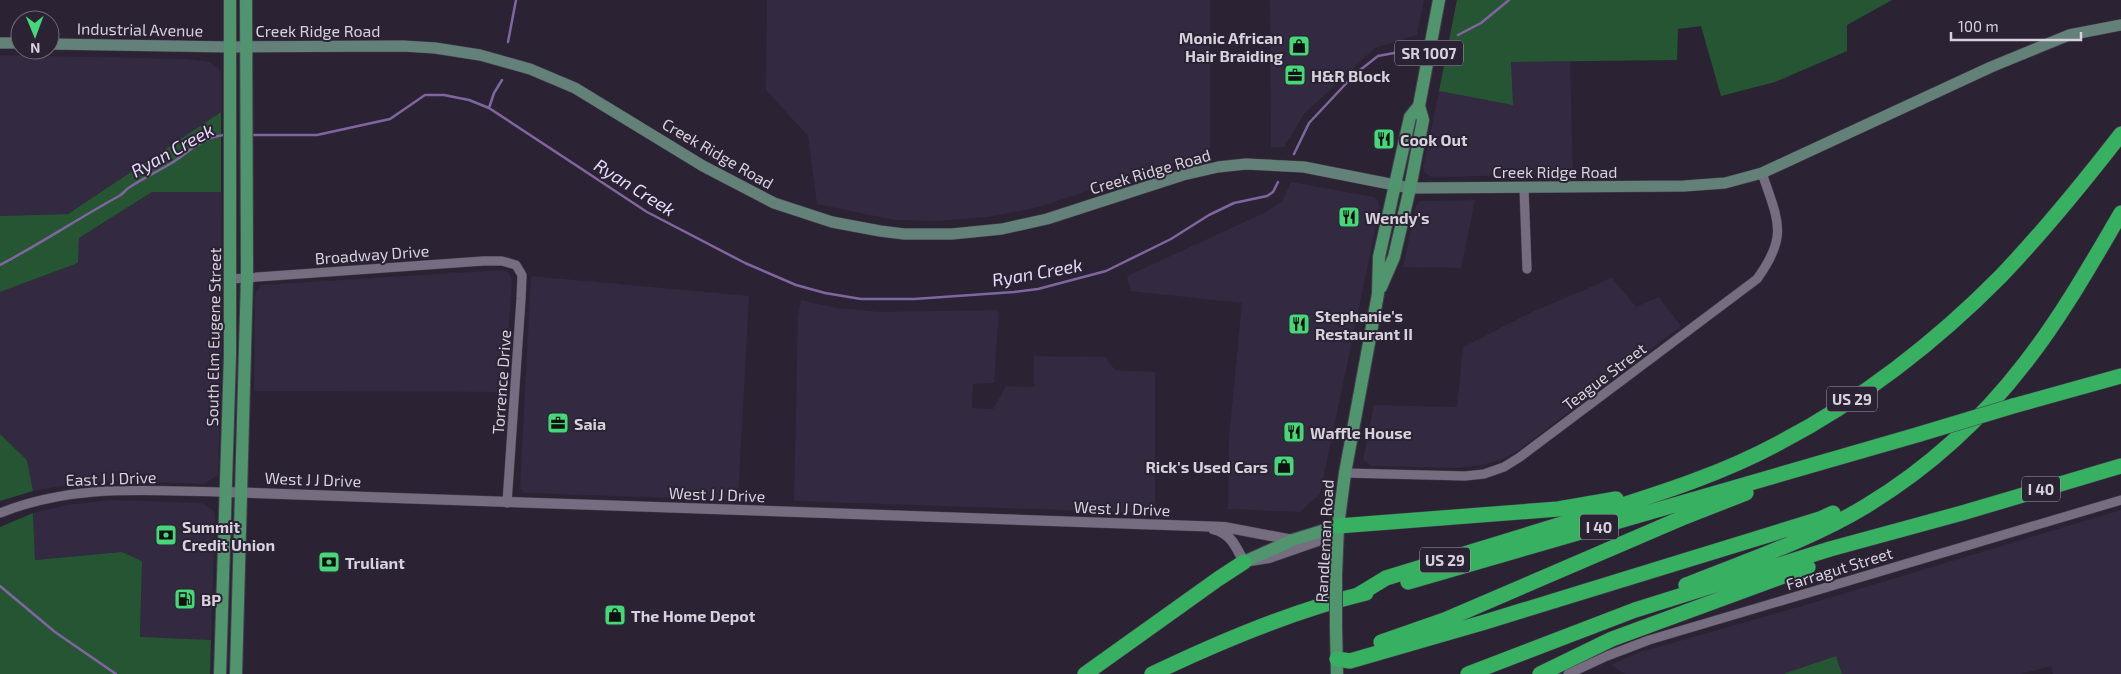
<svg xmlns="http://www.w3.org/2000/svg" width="2121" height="674" font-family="'Exo 2',sans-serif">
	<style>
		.built { fill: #332940 }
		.green { fill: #265534 }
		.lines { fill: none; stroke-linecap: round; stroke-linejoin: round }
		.stream { stroke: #8065a0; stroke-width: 2.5 }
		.minor-casing { stroke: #463f4d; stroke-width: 10 }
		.tertiary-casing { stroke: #463f4d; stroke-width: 11 }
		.secondary-casing { stroke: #463f4d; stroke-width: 12 }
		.primary-casing { stroke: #463f4d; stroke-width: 14 }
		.motorway-casing { stroke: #463f4d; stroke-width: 16 }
		.minor { stroke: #766d81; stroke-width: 9 }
		.tertiary { stroke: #766d81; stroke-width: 10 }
		.secondary { stroke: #638178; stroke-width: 11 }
		.primary { stroke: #50956e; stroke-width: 12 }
		.motorway { stroke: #37b062; stroke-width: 15 }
		.primary-bridge-casing { stroke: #463f4d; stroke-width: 14; stroke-linecap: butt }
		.motorway-bridge-casing { stroke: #463f4d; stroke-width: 16; stroke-linecap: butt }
		.primary-bridge { stroke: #50956e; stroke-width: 12 }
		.motorway-bridge { stroke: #37b062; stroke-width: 15 }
		.labels { text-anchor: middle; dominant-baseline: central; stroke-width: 4; stroke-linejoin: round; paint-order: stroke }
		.shield { fill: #2b2334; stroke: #a39daa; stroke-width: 1 }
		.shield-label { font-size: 15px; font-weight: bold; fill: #d6d1dc }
		.street-label { font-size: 16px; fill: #d6d1dc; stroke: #2b2334 }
		.poi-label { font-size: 16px; font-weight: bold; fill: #d6d1dc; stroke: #2b2334; text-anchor: start }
		.water-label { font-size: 18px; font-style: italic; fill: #e6d8fa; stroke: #2b2334 }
	</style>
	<rect width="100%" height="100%" fill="#2b2334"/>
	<path class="built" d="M767 0H1210V156L1169 164 1039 207 988 217 940 221 894 220 817 204 808 136 766 90Z
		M1270 0H1424L1417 35 1375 48 1304 114 1284 147 1271 148Z
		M0 55 186 59 210 62 219 69 221 74V112L68 214 0 216Z
		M1570 61 1573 174 1431 177 1425 173 1423 169 1439 91 1512 104 1511 62Z
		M1291 182 1374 197 1378 201 1380 207 1320 494 1300 512 1228 509 1229 437 1242 303 1131 291 1127 276 1266 212 1282 201Z
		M152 192H221L222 341 218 475 204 484 113 481 85 482 33 491 27 460 0 434V292L78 263 79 238Z
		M1475 200 1461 268 1403 267 1416 206 1421 201Z
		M503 270 509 273 512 281 504 392 254 391 255 294 261 285Z
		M531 276 749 296 738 500 524 493 520 488Z
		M1612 278 1636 307 1659 297 1681 326 1519 450 1501 460 1482 465 1456 468 1372 466 1363 460 1374 405 1457 407 1463 347 1534 311Z
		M801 300 836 308 880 312 999 310 994 383 973 384 972 408 993 409 1006 386 1034 387V356L1105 357 1115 370 1155 372V513L794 501 798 316Z
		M112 500 202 503 213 510 215 515 211 640 140 638 142 561 122 552 35 560 33 513 66 505Z
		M2121 510V674H2053L2051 666 2020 674H1842L1836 656 1783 674H1625L1611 665 1637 653 1819 601Z"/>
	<path class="green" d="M1457 0H1892L1847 25V51L1775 82 1721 96 1701 26 1678 29 1677 60 1511 62 1513 105 1439 91Z
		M221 112V192H152L79 238 78 263 0 292V216L68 214Z
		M0 434 27 460 33 491 0 501Z
		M33 513 35 560 122 552 142 561 140 637 211 640 210 674H0V527Z
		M1836 656 1842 674H1783Z"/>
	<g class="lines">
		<path class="stream" d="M1458 35 1481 23 1509 0
			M508 42 516 0
			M489 108 494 93 502 80
			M250 135H317L390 119 425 95H444L469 100 489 108 647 212 745 263 796 285 825 293 861 299H914L1014 292 1038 289 1106 271 1171 239 1209 215 1234 203 1267 196 1273 192 1278 182
			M1294 154 1309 123 1355 74 1378 56 1410 50
			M0 265C40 244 79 218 119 196 123 194 126 189 130 187 143 178 157 172 170 164 188 153 204 135 227 135
			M0 586 55 632 116 674"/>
		<g class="minor-casing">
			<path id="minor" d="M1524 188 1527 269
				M231 279 483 261H502L516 265 522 275 521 299 507 503
				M1345 473 1465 476 1484 474 1504 467 1520 457 1757 279C1789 235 1778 221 1762 173
				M0 513C75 483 147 491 226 492
				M1568 674 1607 656 1649 640 2121 500"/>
		</g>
		<g class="tertiary-casing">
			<path id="tertiary" d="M226 492 1224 527 1293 540
				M1213 529C1231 533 1236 547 1244 562L1269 558 1338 534"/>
		</g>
		<g class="secondary-casing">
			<path id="secondary" d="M0 43H20
				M50 44 230 47 403 46 435 48 480 55 530 69 575 88 703 166 774 203 832 222 880 231 904 234H952L1002 229 1047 219 1183 175 1218 167 1246 164 1304 167 1410 188 1684 186 1725 183 1762 173 1991 67 2069 35 2121 25"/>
		</g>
		<g class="primary-casing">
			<path id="primary" d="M1381 287 1394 257 1410 188 1423 120 1419 106 1439 0
				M1244 562 1293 540 1338 526
				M1336 574 1338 526 1345 473 1378 294 1379 257 1410 117 1419 106
				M1336 627 1337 674
				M220 674 230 355V0
				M236 674 247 277 246 0"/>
		</g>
		<g class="motorway-casing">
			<path id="motorway" d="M2013 406 2121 376
				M1338 526 1558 509 1616 499
				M1408 582 1920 434
				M1686 585C1746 561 1810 540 1866 506 1927 469 1982 419 2025 363 2062 316 2091 264 2121 213
				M1358 595 1386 578C1453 558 1519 537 1585 517 1651 496 1718 476 1779 443 1860 401 1937 341 2001 276 2044 231 2083 183 2121 134
				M1381 642 1447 619 1682 518 1746 493
				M1337 659 1350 661 1485 622 1820 519 1833 513
				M1085 674 1218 579 1244 562
				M1152 674C1221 641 1292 611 1366 593
				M1468 674 1635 610 1830 549 1962 513 2121 466
				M1540 674 1612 639 1808 567"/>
		</g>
		<use href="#minor" class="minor"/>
		<use href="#tertiary" class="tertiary"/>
		<use href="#secondary" class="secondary"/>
		<use href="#primary" class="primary"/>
		<use href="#motorway" class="motorway"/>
		<g class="primary-bridge-casing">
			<path id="primary-bridge" d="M1336 574V627"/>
		</g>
		<g class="motorway-bridge-casing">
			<path id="motorway-bridge" d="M1920 434 2013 406"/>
		</g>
		<use href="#primary-bridge" class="primary-bridge"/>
		<use href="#motorway-bridge" class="motorway-bridge"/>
	</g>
	<defs>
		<g id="shop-square" transform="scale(1.125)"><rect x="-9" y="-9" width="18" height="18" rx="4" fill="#46d779" stroke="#2b2334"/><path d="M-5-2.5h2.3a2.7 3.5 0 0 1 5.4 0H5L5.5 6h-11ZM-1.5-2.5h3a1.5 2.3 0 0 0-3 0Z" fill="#111"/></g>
		<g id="office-square" transform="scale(1.125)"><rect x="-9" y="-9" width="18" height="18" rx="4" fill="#46d779" stroke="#2b2334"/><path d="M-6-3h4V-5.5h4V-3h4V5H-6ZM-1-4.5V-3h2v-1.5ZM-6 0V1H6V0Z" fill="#111"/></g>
		<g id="restaurant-square" transform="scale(1.125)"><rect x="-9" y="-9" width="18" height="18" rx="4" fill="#46d779" stroke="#2b2334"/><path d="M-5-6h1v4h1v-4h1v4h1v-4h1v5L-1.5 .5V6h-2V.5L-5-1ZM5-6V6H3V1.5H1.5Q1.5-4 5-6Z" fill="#111"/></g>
		<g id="bank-square" transform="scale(1.125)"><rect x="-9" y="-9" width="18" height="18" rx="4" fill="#46d779" stroke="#2b2334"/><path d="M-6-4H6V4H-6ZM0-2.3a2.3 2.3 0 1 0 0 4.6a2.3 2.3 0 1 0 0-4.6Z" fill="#111"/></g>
		<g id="fuel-square" transform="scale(1.125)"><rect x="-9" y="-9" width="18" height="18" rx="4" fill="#46d779" stroke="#2b2334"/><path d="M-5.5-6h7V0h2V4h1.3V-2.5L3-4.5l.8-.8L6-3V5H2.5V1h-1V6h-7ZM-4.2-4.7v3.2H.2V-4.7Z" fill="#111"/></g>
	</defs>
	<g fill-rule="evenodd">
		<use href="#shop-square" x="1299" y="46"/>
		<use href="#office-square" x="1295" y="75"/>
		<use href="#restaurant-square" x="1384" y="139"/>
		<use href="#restaurant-square" x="1349" y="217"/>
		<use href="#restaurant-square" x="1299" y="324"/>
		<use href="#office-square" x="558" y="423"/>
		<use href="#restaurant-square" x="1294" y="432"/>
		<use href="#shop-square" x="1284" y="466"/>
		<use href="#bank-square" x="166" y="535"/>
		<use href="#bank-square" x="329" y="562"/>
		<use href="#fuel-square" x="185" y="599"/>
		<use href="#shop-square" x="615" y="615"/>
	</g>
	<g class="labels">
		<g class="shield">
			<rect x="1395" y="40.5" width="68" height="25" rx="4"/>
			<rect x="1827" y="386.5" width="50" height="25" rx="4"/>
			<rect x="2022" y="476.5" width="38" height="25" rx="4"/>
			<rect x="1580" y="514.5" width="38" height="25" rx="4"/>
			<rect x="1420" y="547.5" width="50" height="25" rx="4"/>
		</g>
		<g class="shield-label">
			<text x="1429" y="53">SR 1007</text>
			<text x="1852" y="399">US 29</text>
			<text x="2041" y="489">I 40</text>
			<text x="1599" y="527">I 40</text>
			<text x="1445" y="560">US 29</text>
		</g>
		<g class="street-label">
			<text transform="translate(140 29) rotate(1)">Industrial Avenue</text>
			<text x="318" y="30">Creek Ridge Road</text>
			<text transform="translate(718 153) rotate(30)">Creek Ridge Road</text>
			<text transform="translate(1150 171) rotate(-16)">Creek Ridge Road</text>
			<text x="1555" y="171">Creek Ridge Road</text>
			<text transform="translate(372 254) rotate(-4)">Broadway Drive</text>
			<text transform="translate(213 337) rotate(-89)">South Elm Eugene Street</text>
			<text transform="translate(1604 376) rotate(-37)">Teague Street</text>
			<text transform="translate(501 382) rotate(-86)">Torrence Drive</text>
			<text transform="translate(111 478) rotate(-2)">East J J Drive</text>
			<text transform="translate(313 479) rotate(2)">West J J Drive</text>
			<text transform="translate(717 494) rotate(2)">West J J Drive</text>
			<text transform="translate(1122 508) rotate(2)">West J J Drive</text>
			<text transform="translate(1324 541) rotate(-87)">Randleman Road</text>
			<text transform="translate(1839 568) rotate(-17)">Farragut Street</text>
		</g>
		<g class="poi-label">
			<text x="1283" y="37" text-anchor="end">Monic African<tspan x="1283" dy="18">Hair Braiding</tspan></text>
			<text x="1311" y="75">H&amp;R Block</text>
			<text x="1400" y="139">Cook Out</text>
			<text x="1365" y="217">Wendy's</text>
			<text x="1315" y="315">Stephanie's<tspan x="1315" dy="18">Restaurant II</tspan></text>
			<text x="574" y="423">Saia</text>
			<text x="1310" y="432">Waffle House</text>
			<text x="1268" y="466" text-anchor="end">Rick's Used Cars</text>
			<text x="182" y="526">Summit<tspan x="182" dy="18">Credit Union</tspan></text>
			<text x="345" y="562">Truliant</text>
			<text x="201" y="599">BP</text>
			<text x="631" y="615">The Home Depot</text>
		</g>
		<g class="water-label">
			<text transform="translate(172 150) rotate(-29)">Ryan Creek</text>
			<text transform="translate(635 187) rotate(32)">Ryan Creek</text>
			<text transform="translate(1037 272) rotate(-10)">Ryan Creek</text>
		</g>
	</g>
	<g transform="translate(35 35) rotate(179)"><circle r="24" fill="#2b2334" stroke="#6f6977"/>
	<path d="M0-4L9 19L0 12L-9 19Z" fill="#46d779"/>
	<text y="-8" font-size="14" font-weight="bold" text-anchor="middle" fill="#d6d1dc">N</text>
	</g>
	<path d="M1951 32v8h130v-8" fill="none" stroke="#d6d1dc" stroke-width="2.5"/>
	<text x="1958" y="32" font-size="15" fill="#d6d1dc" stroke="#2b2334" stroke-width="4" paint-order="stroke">100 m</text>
</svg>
